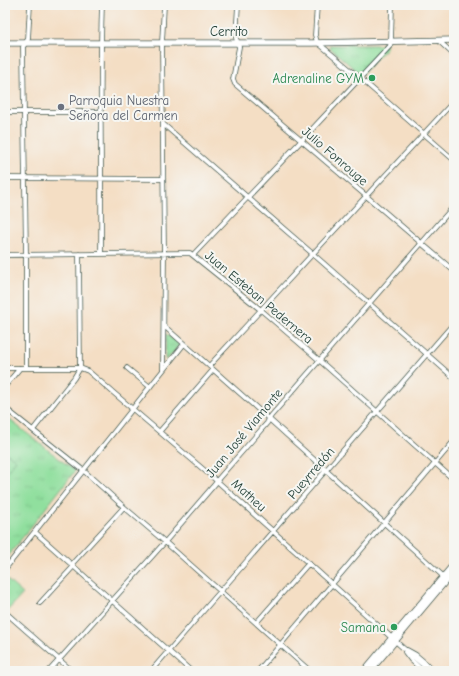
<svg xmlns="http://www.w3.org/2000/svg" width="459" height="676" font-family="'Comic Neue',sans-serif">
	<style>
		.park { fill: url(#park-tufts); stroke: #588e69 }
		.pitch { fill: #90df9e; stroke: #588e69 }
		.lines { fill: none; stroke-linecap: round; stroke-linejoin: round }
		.minor-casing { stroke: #3f554a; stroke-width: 5.5 }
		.major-casing { stroke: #3f554a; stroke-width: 7 }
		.minor { stroke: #fff; stroke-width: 4 }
		.major { stroke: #fff; stroke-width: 5.5 }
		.rail { stroke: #1f3d34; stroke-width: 1; stroke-dasharray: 6 3; stroke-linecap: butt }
		.leisure-dot { fill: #2e9e5b; stroke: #f6f6f2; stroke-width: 1.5 }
		.worship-dot { fill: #6b7280; stroke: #f6f6f2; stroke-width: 1.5 }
		.labels { text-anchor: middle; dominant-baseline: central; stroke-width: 4; stroke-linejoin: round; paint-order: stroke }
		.street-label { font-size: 13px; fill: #1f3d34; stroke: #f6f6f2 }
		.leisure-label { font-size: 13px; fill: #27864d; stroke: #f6f6f2; text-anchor: end }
		.worship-label { font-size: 13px; fill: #5b616d; stroke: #f6f6f2; text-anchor: start }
	</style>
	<defs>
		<pattern id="park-tufts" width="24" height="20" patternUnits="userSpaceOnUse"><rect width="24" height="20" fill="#90df9e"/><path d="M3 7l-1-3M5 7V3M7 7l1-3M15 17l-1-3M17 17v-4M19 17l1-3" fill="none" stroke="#7cc089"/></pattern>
	</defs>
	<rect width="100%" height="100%" fill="#f6f6f2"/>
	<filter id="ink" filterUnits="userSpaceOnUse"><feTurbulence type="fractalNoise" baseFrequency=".025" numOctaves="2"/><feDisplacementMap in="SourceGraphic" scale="8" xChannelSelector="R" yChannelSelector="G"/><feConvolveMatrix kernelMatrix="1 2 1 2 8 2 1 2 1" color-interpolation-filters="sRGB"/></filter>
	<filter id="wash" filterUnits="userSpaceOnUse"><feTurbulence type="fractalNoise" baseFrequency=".012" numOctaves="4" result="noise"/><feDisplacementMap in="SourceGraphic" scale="16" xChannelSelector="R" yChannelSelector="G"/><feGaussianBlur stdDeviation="0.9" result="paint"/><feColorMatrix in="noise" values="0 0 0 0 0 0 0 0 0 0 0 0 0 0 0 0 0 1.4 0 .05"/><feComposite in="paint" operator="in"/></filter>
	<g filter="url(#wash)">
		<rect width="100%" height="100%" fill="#f4dec4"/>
		<path class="park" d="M330 45H384L386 46V48L362 74H360L330 48Z
			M166 334 179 344V345L167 360 165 359Z
			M5 416 75 471 8 556 5 553Z
			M5 578 23 594 6 612 5 611Z"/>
		<path class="pitch" d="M5 452 16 460 5 474Z"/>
	</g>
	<g filter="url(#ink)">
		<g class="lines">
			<g class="minor-casing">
				<path id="minor" d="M238 5 236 38 239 47 233 79 235 84 454 271
					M317 5 315 35 317 42 360 78 454 160
					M438 40 454 55
					M5 112H101
					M163 124 313 254 454 378
					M5 178 163 179
					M101 254C102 171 99 88 102 5
					M5 255 190 253 261 310 319 360 454 480
					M193 255 302 140 390 46 391 41 392 5
					M164 326 269 419 454 586
					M209 366 454 101
					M5 368H80L88 371 217 481 402 647 430 671
					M26 368V254L23 47 28 39 30 5
					M127 368 150 387
					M163 370 164 253 162 43 164 5
					M5 386 20 368
					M5 408 84 471 124 507 165 542 310 671
					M33 430 74 378 80 368 79 254
					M160 431 213 370
					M35 532 191 671
					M71 565 124 507
					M5 569 184 344
					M40 603 73 567
					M5 612 72 671
					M256 623 309 563
					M407 650 416 655 435 671
					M405 652 411 660 423 671
					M49 671 165 542 215 484 219 478 267 423 271 416 454 206
					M151 671 454 323
					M258 671 454 441"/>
			</g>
			<g class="major-casing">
				<path id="major" d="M5 43H312L454 40
					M364 671 454 564
					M370 671 454 571"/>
			</g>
			<use href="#minor" class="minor"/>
			<use href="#major" class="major"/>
			<path class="rail" d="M451 671 454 667"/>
		</g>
	</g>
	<g class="leisure-dot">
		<circle cx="372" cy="78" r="4"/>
		<circle cx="394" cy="627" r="4"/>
	</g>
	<circle class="worship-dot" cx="61" cy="107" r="4"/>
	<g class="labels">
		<g class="street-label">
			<text x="229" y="31">Cerrito</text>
			<text transform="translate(335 156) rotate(41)">Julio Fonrouge</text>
			<text transform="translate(259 297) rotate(40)">Juan Esteban Pedernera</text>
			<text transform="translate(244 433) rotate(-50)">Juan José Viamonte</text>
			<text transform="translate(311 473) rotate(-49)">Pueyrredón</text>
			<text transform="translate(249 495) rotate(42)">Matheu</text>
		</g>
		<g class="leisure-label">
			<text x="364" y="78">Adrenaline GYM</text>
			<text x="386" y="627">Samana</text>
		</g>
		<g class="worship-label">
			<text x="69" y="100">Parroquia Nuestra<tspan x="69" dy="15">Señora del Carmen</tspan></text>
		</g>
	</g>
	<rect width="459" height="676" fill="none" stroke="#f6f6f2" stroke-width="20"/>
</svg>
